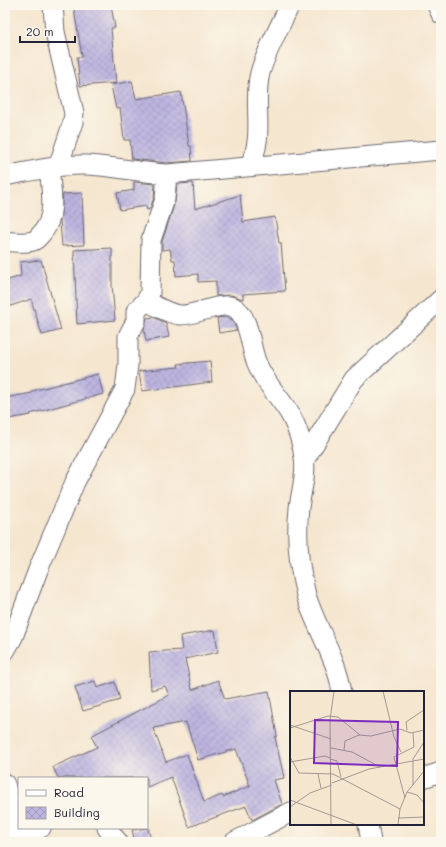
<svg xmlns="http://www.w3.org/2000/svg" width="446" height="847" font-family="Mali,sans-serif">
	<style>
		.building { fill: url(#building-cross-hatch); fill-rule: evenodd }
		.lines { fill: none; stroke-linecap: round; stroke-linejoin: round }
		.street-casing { stroke: #6c676f; stroke-width: 21 }
		.street { stroke: #fff; stroke-width: 19 }
		.inset-road { fill: none; stroke: #a19894; stroke-width: 1 }
		.view { fill: #7b2cbf; fill-opacity: 0.15; stroke: #7b2cbf; stroke-width: 2 }
		.inset-edge { fill: none; stroke: #22223b; stroke-width: 2 }
	</style>
	<defs>
		<pattern id="building-cross-hatch" width="8" height="8" patternUnits="userSpaceOnUse"><rect width="8" height="8" fill="#bdb5e0"/><path d="M0 0l8 8M0 8l8-8" fill="none" stroke="#a29bc1"/></pattern>
	</defs>
	<rect width="100%" height="100%" fill="#fbf7ec"/>
	<filter id="ink" filterUnits="userSpaceOnUse"><feTurbulence type="fractalNoise" baseFrequency=".025" numOctaves="2"/><feDisplacementMap in="SourceGraphic" scale="8" xChannelSelector="R" yChannelSelector="G"/><feConvolveMatrix kernelMatrix="1 2 1 2 8 2 1 2 1" color-interpolation-filters="sRGB"/></filter>
	<filter id="wash" filterUnits="userSpaceOnUse"><feTurbulence type="fractalNoise" baseFrequency=".012" numOctaves="4" result="noise"/><feDisplacementMap in="SourceGraphic" scale="16" xChannelSelector="R" yChannelSelector="G"/><feGaussianBlur stdDeviation="0.9" result="paint"/><feColorMatrix in="noise" values="0 0 0 0 0 0 0 0 0 0 0 0 0 0 0 0 0 1.4 0 .05"/><feComposite in="paint" operator="in"/></filter>
	<g filter="url(#wash)">
		<rect width="100%" height="100%" fill="#f5e6cf"/>
		<g id="blocks">
			<path class="building" d="M99 5H111L115 28H111L116 83 80 86 77 57H82L74 9Z
				M132 81 136 99 181 92 189 146H191L192 161 167 163 132 159 130 140H124L120 108 116 109 111 85Z
				M134 182 155 184 154 197 150 209 147 210 146 206 120 210 117 193 134 190Z
				M193 183 195 209 240 195 243 222 275 217 279 243H281L285 291 243 294V299L231 295 216 296V281L198 282V274L176 276 175 260H172L170 249 162 250V242L175 202 177 184Z
				M82 193 84 245 62 246 60 221 63 194Z
				M112 248V285L115 320 77 324 74 250Z
				M41 260 61 330 42 335 31 299 5 308V281L21 276 20 262Z
				M153 317 166 323 169 337 146 341 144 330 147 318Z
				M225 317 231 319 237 330 219 333 217 318Z
				M210 361 212 382 142 391 139 371 179 367 178 364Z
				M98 374 103 394 30 414 31 415 8 419 5 398 32 393V391Z
				M215 630 218 652 185 659 192 690 218 680 225 699 269 691 277 736 275 737 284 778 274 780 282 804 252 820 246 806 189 827 171 777 147 787V778H58L53 767 97 747 91 736 169 695 165 686 151 690 149 652 182 650 180 636ZM186 722 198 760 236 749 250 786 223 797 222 795 204 802 187 754 166 762 153 728Z
				M95 681 97 688 115 682 120 700 83 711 75 687Z
				M147 826 152 842H135L132 830 147 828Z"/>
		</g>
	</g>
	<g filter="url(#ink)">
		<use href="#blocks" fill-opacity="0" stroke="#6c676f" stroke-width="1"/>
		<g class="lines">
			<g class="street-casing">
				<path id="street" d="M53 5 55 32 74 113 73 122 58 167
					M437 5 441 14
					M249 166C266 137 252 104 260 73 266 51 280 26 290 5
					M5 176C32 171 60 164 87 165 113 166 140 173 167 174L441 150
					M5 242C14 241 24 244 33 241 37 240 39 236 42 233 57 216 51 189 49 168
					M146 301C157 306 168 314 180 315 195 316 224 300 235 308 249 316 250 346 256 361 263 381 279 396 290 414 297 427 302 442 304 457 307 474 301 491 299 508 296 536 299 568 306 595 316 628 337 658 342 692
					M305 459 354 379 441 299
					M5 651 13 637 38 570 75 482 125 389 128 365V336L136 321V311L146 301 150 293 151 240 165 199 167 174
					M423 778 441 772
					M5 784 21 842
					M368 824 371 842
					M107 828 118 842
					M7 842 41 828
					M234 842 291 812"/>
			</g>
			<use href="#street" class="street"/>
		</g>
	</g>
	<g transform="translate(290 691)">
		<rect width="134" height="134" fill="#f5e6cf"/>
		<path class="inset-road" d="M93 0 104 46 111 61M0 34 41 48M0 37 38 25 48 26 70 44M117 39 116 31 134 19M41 57 62 61 90 76M54 59 55 50 69 44 81 45 110 38 121 42 134 39M0 66 9 82 43 83 110 118M40 68 47 70 51 86M0 71 35 65 40 67M28 83 31 97M42 92 79 78 134 68M123 94V68L134 51M117 101 127 104 134 112M115 107 104 66 124 56 123 42M0 109 67 134M0 116 20 102 42 94M108 127 134 126M41 134 40 29 44 0M108 134 110 118 117 101 134 80"/>
		<path class="view" d="M25 29 108 31 107 75 24 72Z"/>
		<rect width="134" height="134" class="inset-edge"/>
	</g>
	<rect width="446" height="847" fill="none" stroke="#fbf7ec" stroke-width="20"/>
	<rect x="18" y="777" width="130" height="52" fill="#fbf7ec" stroke="#a4a2a5"/>
	<rect x="26" y="790" width="20" height="6" fill="#ffffff" stroke="#a4a2a5"/>
	<text x="54" y="797" font-size="12" fill="#22223b">Road</text>
	<rect x="26" y="807" width="20" height="12" fill="url(#building-cross-hatch)" stroke="#a4a2a5"/>
	<text x="54" y="817" font-size="12" fill="#22223b">Building</text>
	<path d="M20 36v6h55v-6" fill="none" stroke="#22223b" stroke-width="2"/>
	<text x="26" y="36" font-size="12" fill="#22223b" stroke="#fbf7ec" stroke-width="3" paint-order="stroke">20 m</text>
</svg>
